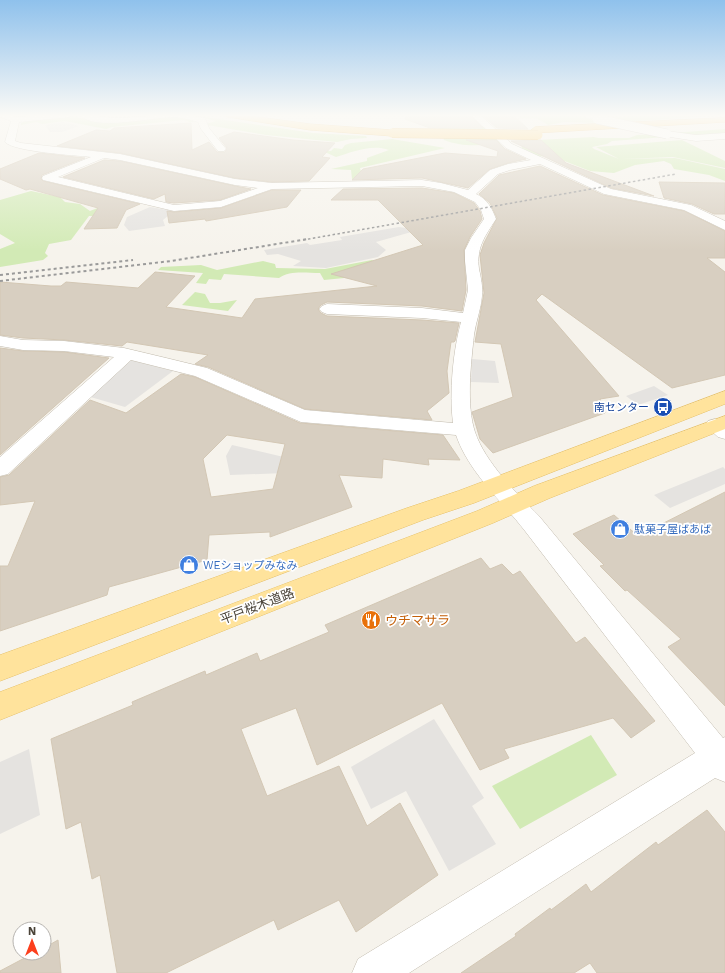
<svg xmlns="http://www.w3.org/2000/svg" width="725" height="973" font-family="'Work Sans','Noto Sans JP',sans-serif">
	<style>
		.green { fill: #d2eab5 }
		.parking { fill: #e5e3e0 }
		.building { fill: #d8cfc1; stroke: #d3c7b4; fill-rule: evenodd }
		.lines { fill: none; stroke-linecap: round; stroke-linejoin: round }
		.minor-casing { stroke: #c2bbae; stroke-width: 1 }
		.major-casing { stroke: #e6c16a; stroke-width: 1 }
		.highway-casing { stroke: #e0a43c; stroke-width: 1 }
		.minor { fill: #fff; fill-rule: evenodd }
		.major { fill: #ffe39c; fill-rule: evenodd }
		.highway { fill: #ffcf6e; fill-rule: evenodd }
		.rail-far1 { stroke: #9a9a9a; stroke-width: 1.5; stroke-dasharray: 2.5 2.5; stroke-linecap: butt }
		.rail { stroke: #9a9a9a; stroke-width: 2; stroke-dasharray: 3 3; stroke-linecap: butt }
		.minor-bridge-casing { stroke: #c2bbae; stroke-width: 10; stroke-linecap: butt }
		.highway-bridge-casing { stroke: #e0a43c; stroke-width: 10; stroke-linecap: butt }
		.minor-bridge { stroke: #fff; stroke-width: 9 }
		.highway-bridge { stroke: #ffcf6e; stroke-width: 9 }
		.labels { text-anchor: middle; dominant-baseline: central; stroke-width: 3.5; stroke-linejoin: round; paint-order: stroke }
		.transit-label { font-size: 11px; fill: #164399; stroke: #fff; text-anchor: end }
		.shop-label { font-size: 11px; fill: #366cbe; stroke: #fff; text-anchor: start }
		.near-street-label { font-size: 13px; fill: #4b4439; stroke: #fff }
		.near-food-label { font-size: 13px; fill: #c56008; stroke: #fff; text-anchor: start }
	</style>
	<rect width="100%" height="100%" fill="#f6f3ec"/>
	<path class="green" d="M192 115 313 133 366 136 367 138 351 139 337 142 266 135 207 125 206 124 216 121Z
		M516 115H577L605 123 564 122 548 125 536 118H520Z
		M644 115H725L625 122 611 118Z
		M72 116C84 119 97 121 109 121 134 121 173 110 195 122H189L188 121 183 120 112 127 106 129 65 121 42 124 36 122 21 125V123L28 120Z
		M438 125 484 126 500 143C482 146 461 147 444 140Z
		M725 129V133L695 135 672 133Z
		M653 134 666 137 612 141 607 144 592 147 594 149 619 159 596 147 682 140 725 161V168L673 157 622 159 675 158 725 169V181L709 175 674 169 671 164 664 161 635 165 614 173 590 171 554 157 537 156 522 148 520 141 594 137 598 138H629L637 135Z
		M392 139 445 148 360 168 363 179H352L351 170 331 169 367 161V158L389 150C371 144 353 152 336 157L327 153 314 152 317 150 331 151 334 148 342 149 345 145 351 143Z
		M31 191 60 197 65 202 80 204 90 211 100 207 95 216H89L71 240 49 244 45 253 48 256 43 260 0 267V249L15 243 0 234V200Z
		M372 260 384 269 388 280 344 278 324 280 320 273C306 273 290 270 279 278L224 274 221 280 209 279 206 284 196 283 203 273 158 270 161 267 201 265 217 270 263 261 275 264 276 268 325 269Z
		M195 292 205 294 210 303H220L237 300 228 311 182 305Z
		M591 735 617 775 520 829 492 786Z"/>
	<path class="parking" d="M63 122 79 126 62 132H50L45 125Z
		M150 207 174 211 163 220 165 226 129 231 124 225 127 217Z
		M425 225 422 229 376 242 386 250 378 257 326 268 293 266 301 261 278 254 267 255 264 250 307 243 310 245 342 240 340 237 399 227 406 228Z
		M472 359 495 361 499 383 471 382Z
		M130 360 173 371 125 407 87 396Z
		M654 386 668 395 638 405 626 396Z
		M232 445 288 458 285 473 230 475 226 456Z
		M723 467 725 469V484L670 508 654 495Z
		M434 719 484 798 472 806 496 844 449 871 406 791 371 809 351 767Z
		M29 749 40 815 0 834V762Z"/>
	<path class="building" d="M406 115H470L483 128H430L405 119Z
		M482 115H513L528 129 497 128Z
		M191 123 192 150 209 142 217 152H225L227 148 219 138 234 132 293 140 335 143 322 157 330 158 309 181 272 182 235 178 120 153 57 146 96 130 110 131 114 128Z
		M466 140H496L505 149 526 159 508 163 490 169 468 188 422 178 352 180 363 169 445 153 497 157 498 151Z
		M541 140 566 163 654 196 611 188 511 141Z
		M39 153 85 158 42 175 41 179 43 181 140 204 126 210 117 228 84 229 98 208 30 189 26 190 0 179V169Z
		M104 160 120 161 235 186 251 189 220 200 174 203 166 202 165 194 154 199 63 177Z
		M540 166 603 195 684 211 725 231V258H707L725 272V375L672 388 542 294 536 300 619 396 600 399 605 413 493 453 480 439 472 412 513 397 501 344 475 342 484 293 480 255 484 243 497 218 490 203 479 194 499 175Z
		M659 182 725 183V214H714L692 204 664 198Z
		M422 188 454 193 474 203 480 211 482 219 470 237 464 250 466 290 462 311 422 306 327 302 321 305 318 309 321 313 327 316 422 320 459 323 455 341 454 342H451L447 371 449 393 427 411 432 420 305 409 208 367 195 364 208 355 127 342 122 346 64 340 23 338 0 335V282L51 286H61L66 282 138 288 155 272 195 276 166 307 242 318 255 299 377 286 331 274 423 245 378 200H331L343 189Z
		M272 190H301L287 207 206 221 205 219 169 223 167 211 174 212 221 208Z
		M0 348 23 351 64 352 109 358 0 455Z
		M181 374 195 377 300 423 443 435 460 460 428 459 429 465 383 459 382 478 339 475 352 507 270 537V532L209 535 207 560 109 587 107 595 0 631V566H8L35 501 0 505V477L9 475 90 400 126 413ZM227 435 285 444 273 489 211 497 203 459Z
		M725 492V706L668 647 681 639 627 590 625 591 600 566 604 565 573 534 614 515 638 536Z
		M481 558 490 569 502 564 513 575 520 571 576 643 585 637 655 721 631 738 613 718 504 749 509 758 480 770 442 703 317 765 296 708 241 729 267 796 339 766 367 826 400 803 438 875 356 932 339 900 278 930 274 920 166 973H117L100 875 92 879 81 822 66 829 51 739 133 705 132 702 205 671 206 675 257 653 260 661 329 632 325 625Z
		M707 810 725 832V973H597L590 963 574 973H461L516 936 515 934 550 908 551 910 586 884 591 892 656 842 658 845Z
		M58 940 61 973H0V971L34 953H44V948Z"/>
	<g class="lines">
		<g class="minor-casing">
			<path id="minor" d="M0 115H10L16 117 45 115H73L69 117 19 122 15 141 21 143 120 154 235 179 272 183 422 180 441 183 468 190 490 170 508 164 531 160 506 148 471 115H480L512 144 611 189 691 205 725 221V230L684 210 604 194 540 164 510 170 498 174 476 194C487 199 492 208 496 219 485 236 476 248 479 269 481 278 483 287 482 296 481 309 476 321 474 335 471 363 466 405 475 432 485 462 517 494 539 516L723 738 725 737V782L715 778 409 973H352L358 959 695 753C638 679 582 605 525 531 502 501 469 473 456 435L301 422 195 376 131 360 8 474 0 476V457L114 357 64 351 23 350 0 346V336L23 340 64 341 124 348 166 358 207 368 305 410 453 423C449 393 453 351 461 322L422 318 327 314 322 312 319 309 322 306 327 304 422 308 463 313 468 290 465 261V250L471 238 484 219 481 210 475 202 454 192 422 186 272 189 221 207 174 211 43 180 42 178 43 176 91 157C74 155 15 152 5 142L11 121 0 117ZM104 158 120 160 235 185 258 188 220 201 174 205 58 177Z
				M80 115C90 114 100 117 111 118 143 118 174 111 205 118L209 128 226 149 224 151H218L201 129 198 122C192 120 184 118 177 117 156 116 95 132 80 115Z
				M586 115H608C603 119 592 119 586 118Z
				M667 131 696 135 725 133V139L696 141 664 136 663 134Z
				M715 419 725 423V439L718 437 705 425 708 421Z"/>
		</g>
		<g class="major-casing">
			<path id="major" d="M725 391V404L474 503 423 520 0 681V655L407 508 458 491Z
				M725 416V429L550 498 493 523 0 720V692L477 511 534 486Z"/>
		</g>
		<g class="highway-casing">
			<path id="highway" d="M224 115H243L310 124 392 130 396 133 392 136 310 130 228 117Z
				M725 118V122L535 133 531 130 535 127Z"/>
		</g>
		<use href="#minor" class="minor"/>
		<use href="#major" class="major"/>
		<use href="#highway" class="highway"/>
		<path class="rail-far1" d="M303 240 676 174"/>
		<path class="rail" d="M0 275 133 260
			M0 281 171 261 308 239"/>
		<g class="minor-bridge-casing">
			<path id="minor-bridge" d="M597 119 667 134"/>
		</g>
		<g class="highway-bridge-casing">
			<path id="highway-bridge" d="M392 133 538 135"/>
		</g>
		<use href="#minor-bridge" class="minor-bridge"/>
		<use href="#highway-bridge" class="highway-bridge"/>
	</g>
	<linearGradient id="sky" x2="0" y2="1"><stop stop-color="#8fc1ec"/><stop offset="0.46" stop-color="#fbfaf6"/><stop offset="1" stop-color="#fbfaf6" stop-opacity="0"/></linearGradient>
	<rect width="725" height="251" fill="url(#sky)"/>
	<defs>
		<g id="bus-disc" transform="scale(1)"><circle r="9.5" fill="#1a4fb4" stroke="#fff"/><path d="M-5-6H5V4H4V6H2V4H-2V6H-4V4H-5ZM-3.5-4V0h7V-4ZM-3.5 1.2v1.5H-2V1.2ZM2 1.2v1.5H3.5V1.2Z" fill="#fff"/></g>
		<g id="shop-disc" transform="scale(1)"><circle r="9.5" fill="#3f7fe0" stroke="#fff"/><path d="M-5-2.5h2.3a2.7 3.5 0 0 1 5.4 0H5L5.5 6h-11ZM-1.5-2.5h3a1.5 2.3 0 0 0-3 0Z" fill="#fff"/></g>
		<g id="restaurant-disc" transform="scale(1)"><circle r="9.5" fill="#e8710a" stroke="#fff"/><path d="M-5-6h1v4h1v-4h1v4h1v-4h1v5L-1.5 .5V6h-2V.5L-5-1ZM5-6V6H3V1.5H1.5Q1.5-4 5-6Z" fill="#fff"/></g>
	</defs>
	<g fill-rule="evenodd">
		<use href="#bus-disc" x="663" y="407"/>
		<use href="#shop-disc" x="620" y="529"/>
		<use href="#shop-disc" x="189" y="565"/>
		<use href="#restaurant-disc" x="371" y="620"/>
	</g>
	<g class="labels">
		<g class="transit-label">
			<text x="649" y="407">南センター</text>
		</g>
		<g class="shop-label">
			<text x="634" y="529">駄菓子屋ばあば</text>
			<text x="203" y="565">WEショップみなみ</text>
		</g>
		<g class="near-street-label">
			<text transform="translate(257 606) rotate(-21)">平戸桜木道路</text>
		</g>
		<g class="near-food-label">
			<text x="385" y="620">ウチマサラ</text>
		</g>
	</g>
	<g transform="translate(32 941)"><circle r="19" fill="#ffffff" stroke="#b7b4b0"/>
	<path d="M0-3L7 15L0 10L-7 15Z" fill="#fc3f1d"/>
	<text y="-6" font-size="11" font-weight="bold" text-anchor="middle" fill="#4b4439">N</text>
	</g>
</svg>
